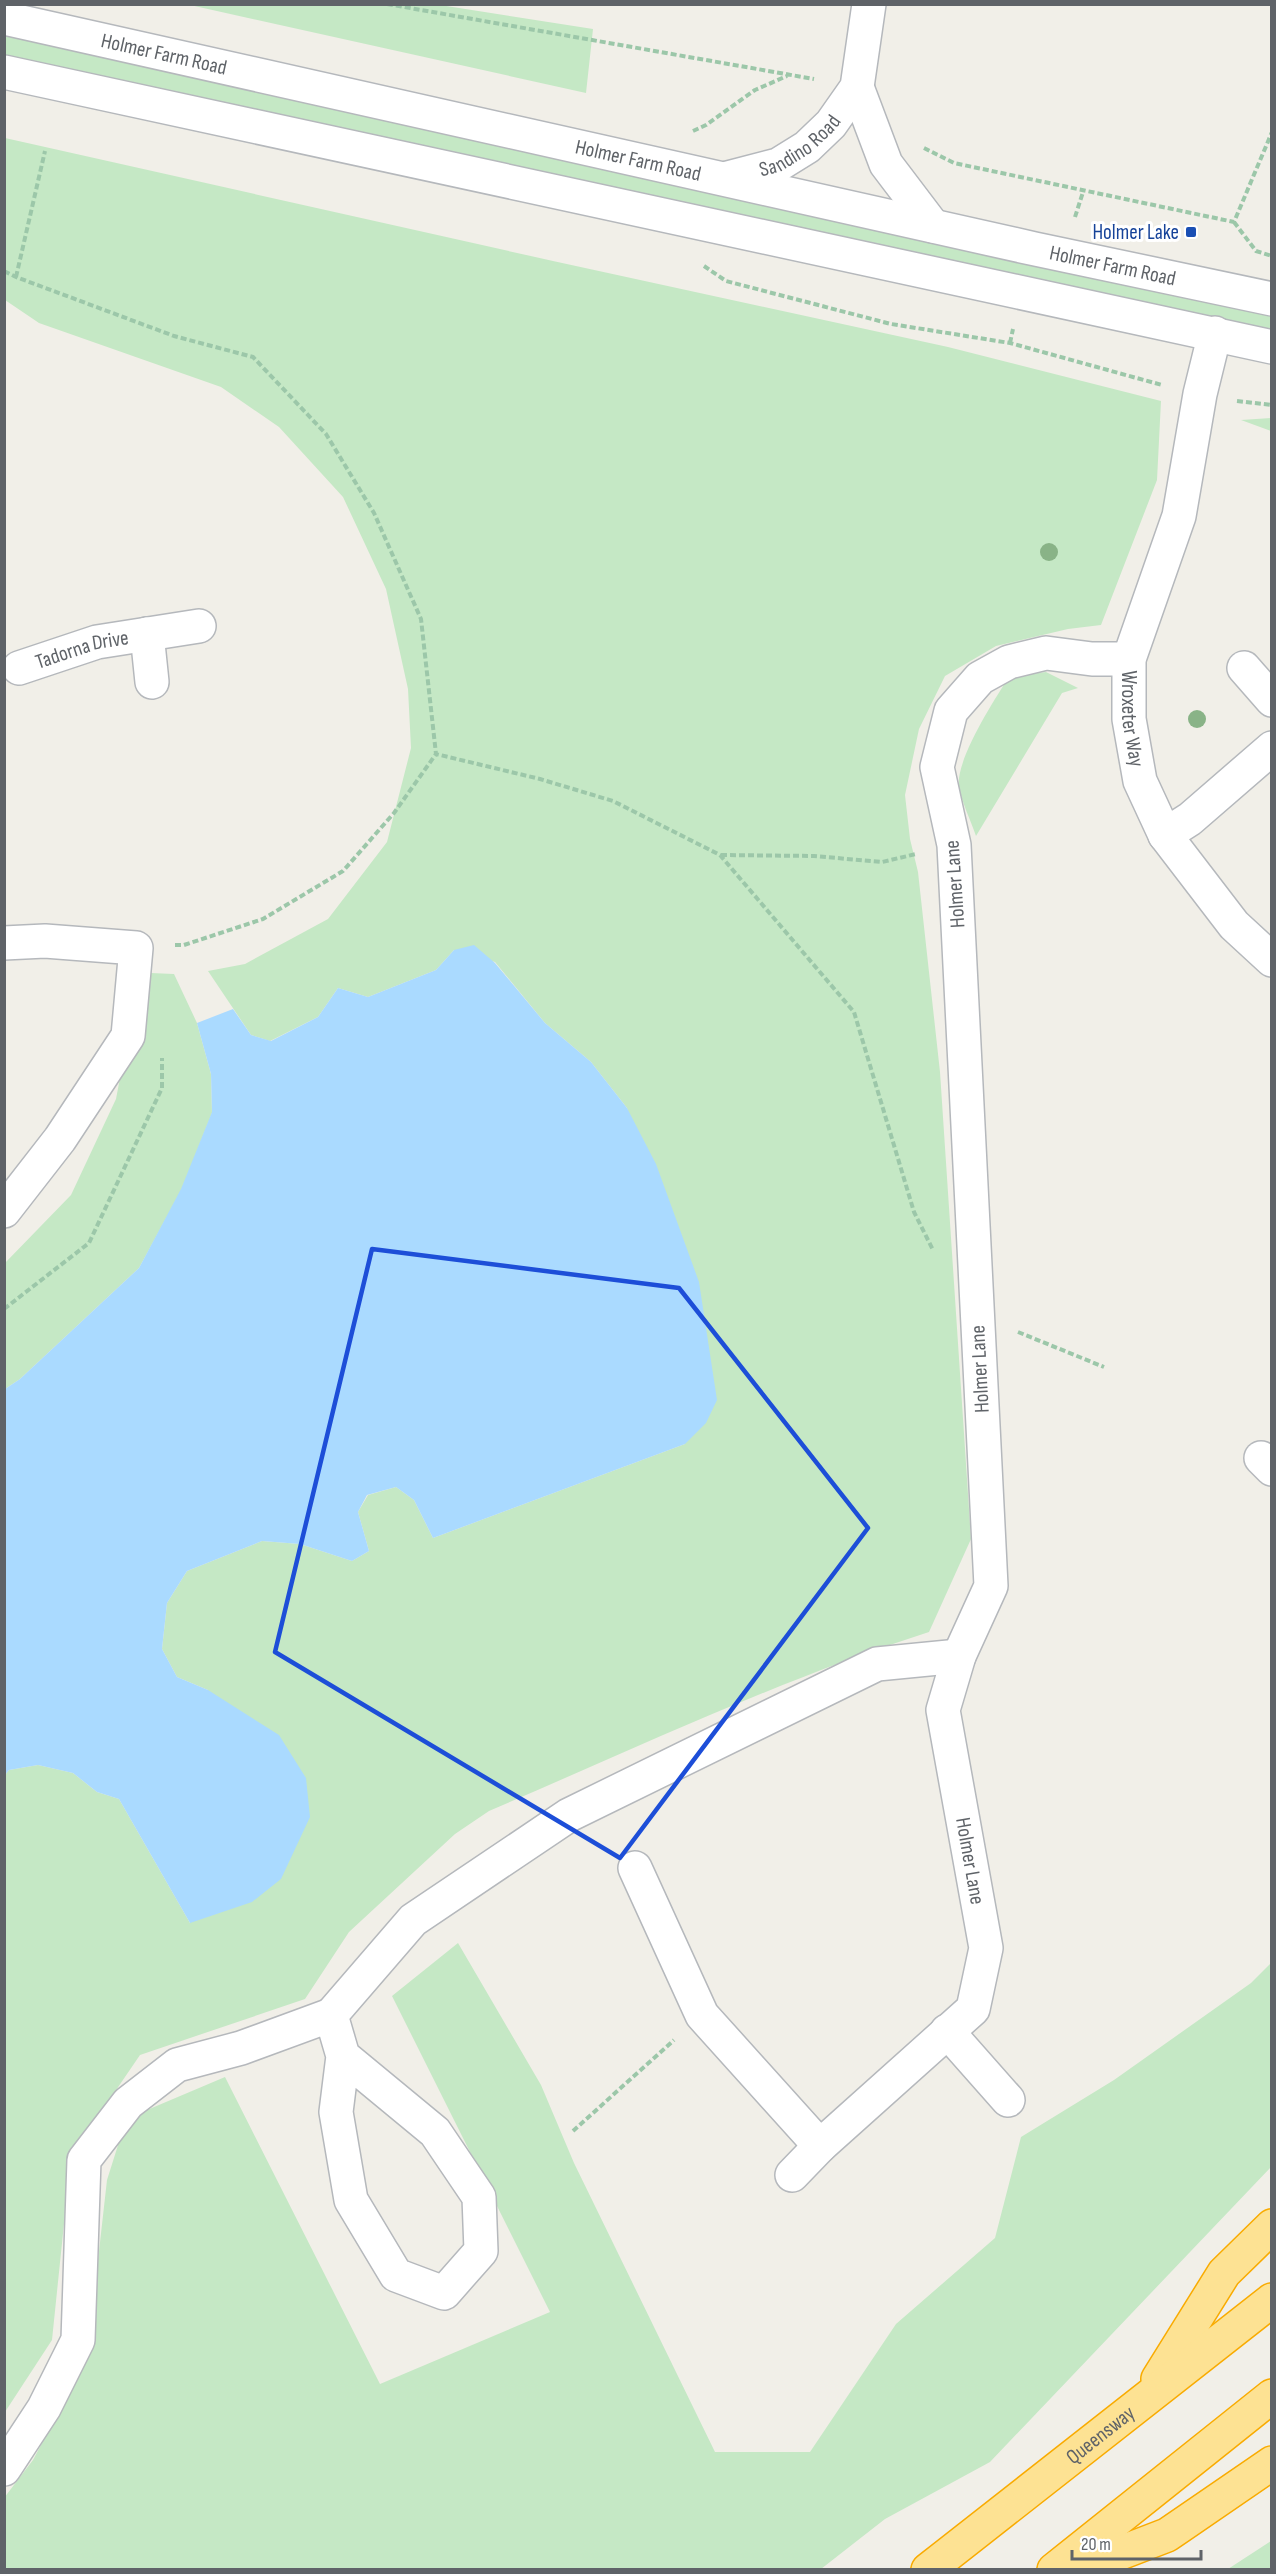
<svg xmlns="http://www.w3.org/2000/svg" width="1276" height="2574" font-family="'Sofia Sans Condensed',sans-serif">
	<style>
		.green { fill: #c5e8c5 }
		.water { fill: #aadaff }
		.lines { fill: none; stroke-linecap: round; stroke-linejoin: round }
		.minor-casing { stroke: #b5b8bc; stroke-width: 36 }
		.highway-casing { stroke: #f9ab00; stroke-width: 36 }
		.path { stroke: #9cc7a9; stroke-width: 4; stroke-dasharray: 6 3; stroke-linecap: butt }
		.minor { stroke: #fff; stroke-width: 33 }
		.highway { stroke: #fde293; stroke-width: 33 }
		.tree { fill: #89b387 }
		.marked { fill: none; stroke: #1d4ed8; stroke-width: 4.5; stroke-linejoin: round }
		.transit-dot { fill: #1a4fb4; stroke: #fff; stroke-width: 2 }
		.labels { text-anchor: middle; dominant-baseline: central; stroke-width: 6; stroke-linejoin: round; paint-order: stroke }
		.street-label { font-size: 21px; fill: #5f6368; stroke: #fff }
		.transit-label { font-size: 21px; fill: #164399; stroke: #fff; text-anchor: end }
	</style>
	<rect width="100%" height="100%" fill="#f1efe8"/>
	<path class="green" d="M190 5H440L593 29 586 93Z
		M5 31 1271 316V332L5 56Z
		M5 138 553 261 948 347 1161 401 1157 480 1101 625 1068 629 996 646 945 676 919 729 905 795 910 839 918 872 940 1072 971 1539 929 1632C779 1680 634 1749 489 1811L455 1834 349 1932 305 1999 140 2055 71 2156 52 2340 5 2412V1775L9 1770 38 1765 73 1773 97 1792 119 1799 190 1923 208 1690 177 1677 162 1649 167 1603 187 1571 262 1541 300 1544 352 1561 369 1551 358 1512 368 1495 396 1487 414 1500 433 1538 685 1444 627 1108 591 1062 545 1023 495 962 454 950 436 970 368 997 338 988 318 1017 270 1041 251 1035 208 971 245 964 328 919 387 842 411 748 408 689 386 589 343 497 279 427 221 387 39 323 5 300Z
		M1271 418V431L1241 420Z
		M1046 672 1078 688 1062 693 976 836C971 821 962 803 959 787 955 761 994 700 1009 677Z
		M127 972 174 974 197 1023 211 1074 212 1113 182 1189 139 1268 20 1379 5 1389V1263L71 1195 116 1099 128 1036Z
		M458 1943 541 2085 574 2163 715 2452H810L896 2324 995 2238 1021 2137 1114 2080 1251 1983 1271 1963V2167L990 2462 885 2519 821 2569H5L4 2498 33 2460 87 2358 107 2180 119 2142 140 2113 225 2077 380 2384 550 2312 392 1996Z
		M1271 2541V2569H1228Z"/>
	<path class="water" d="M474 945 495 963 545 1023 591 1062 627 1108 656 1164 699 1282 717 1400 706 1423 685 1444 433 1538 414 1500 396 1487 367 1495 358 1512 369 1551 352 1561 300 1544 262 1541 187 1571 167 1603 162 1649 177 1677 208 1690 279 1735 306 1778 310 1817 281 1879 252 1902 190 1923 119 1799 97 1792 73 1773 38 1765 9 1770 5 1775V1389L20 1379 139 1268 181 1189 212 1112 211 1074 197 1023 233 1009 251 1035 271 1041 318 1017 338 988 368 997 436 970 454 950Z"/>
	<g class="lines">
		<g class="minor-casing">
			<g id="minor">
				<path id="s1" d="M4 18 1035 249 1272 299"/>
				<path d="M4 72 1272 347"/>
				<path d="M857 87 886 164 933 226"/>
				<path id="s2" d="M728 178 778 165 807 147 831 124 857 87 869 4"/>
				<path id="s3" d="M1215 333 1200 394 1179 516 1129 659V719L1140 781 1165 835 1234 925 1272 960"/>
				<path d="M147 634 152 682"/>
				<path id="s4" d="M19 668 97 642 199 626"/>
				<path d="M1244 668 1272 700"/>
				<path d="M1165 835 1190 819 1272 748"/>
				<path d="M4 943 45 941 136 948 128 1036 60 1139 4 1211"/>
				<path d="M1261 1458 1272 1469"/>
				<path d="M635 1868 702 2015 820 2146 973 2009 986 1948 943 1710 959 1656 991 1586 954 845 937 767 951 711 980 678 1009 662 1046 653 1092 659H1129"/>
				<path d="M947 2031 1008 2100"/>
				<path d="M343 2056 336 2112 351 2200 396 2275 444 2293 481 2251 479 2197 435 2132 343 2056 331 2015 413 1920 569 1815 877 1664 959 1656"/>
				<path d="M792 2175 820 2146"/>
				<path d="M4 2469 44 2408 78 2340 84 2160 128 2103 177 2065 241 2048 331 2015"/>
			</g>
		</g>
		<g class="highway-casing">
			<g id="highway">
				<path d="M1158 2379 1224 2273 1272 2226"/>
				<path id="s5" d="M928 2570 1272 2300"/>
				<path d="M1054 2570 1272 2396"/>
				<path d="M1076 2570 1167 2535 1272 2463"/>
			</g>
		</g>
		<path class="path" d="M387 4 814 79
			M693 131 706 125 755 90 787 76
			M924 148 954 163 1234 222 1272 132
			M1075 217 1084 189
			M1234 222 1256 251 1272 256
			M704 266 726 281 891 324 1010 343 1162 385
			M4 271 16 277 174 336 253 357 326 434 374 513 421 619 436 754 540 779 613 801 720 855 854 1012 914 1212 933 1250
			M16 277 45 151
			M1010 343 1013 329
			M1237 401 1272 405
			M721 855 814 856 882 862 916 854
			M175 945H184L263 919 343 871 394 813 436 754
			M4 1309 89 1243 162 1088V1058
			M1018 1332 1104 1367
			M573 2131 674 2040"/>
		<use href="#minor" class="minor"/>
		<use href="#highway" class="highway"/>
	</g>
	<g class="tree">
		<circle cx="1049" cy="552" r="9"/>
		<circle cx="1197" cy="719" r="9"/>
	</g>
	<path class="marked" d="M372 1249 679 1288 868 1528 620 1858 275 1652Z"/>
	<rect class="transit-dot" x="1185" y="226" width="12" height="12" rx="3"/>
	<g class="labels">
		<g class="street-label">
			<text stroke="none"><textPath href="#s1" startOffset="164">Holmer Farm Road</textPath></text>
			<text stroke="none"><textPath href="#s2" startOffset="80">Sandino Road</textPath></text>
			<text stroke="none"><textPath href="#s1" startOffset="650">Holmer Farm Road</textPath></text>
			<text stroke="none"><textPath href="#s1" startOffset="1136">Holmer Farm Road</textPath></text>
			<text stroke="none"><textPath href="#s4" startOffset="66">Tadorna Drive</textPath></text>
			<text stroke="none"><textPath href="#s3" startOffset="398">Wroxeter Way</textPath></text>
			<text transform="translate(955 884) rotate(-94)">Holmer Lane</text>
			<text transform="translate(980 1369) rotate(-93)">Holmer Lane</text>
			<text transform="translate(970 1861) rotate(80)">Holmer Lane</text>
			<text stroke="none"><textPath href="#s5" startOffset="219">Queensway</textPath></text>
		</g>
		<g class="transit-label">
			<text x="1179" y="232">Holmer Lake</text>
		</g>
	</g>
	<rect width="1276" height="2574" fill="none" stroke="#5f6368" stroke-width="12"/>
	<path d="M1072 2550v9h129v-9" fill="none" stroke="#5f6368" stroke-width="3"/>
	<text x="1081" y="2550" font-size="18" fill="#5f6368" stroke="#ffffff" stroke-width="4.5" paint-order="stroke">20 m</text>
</svg>
